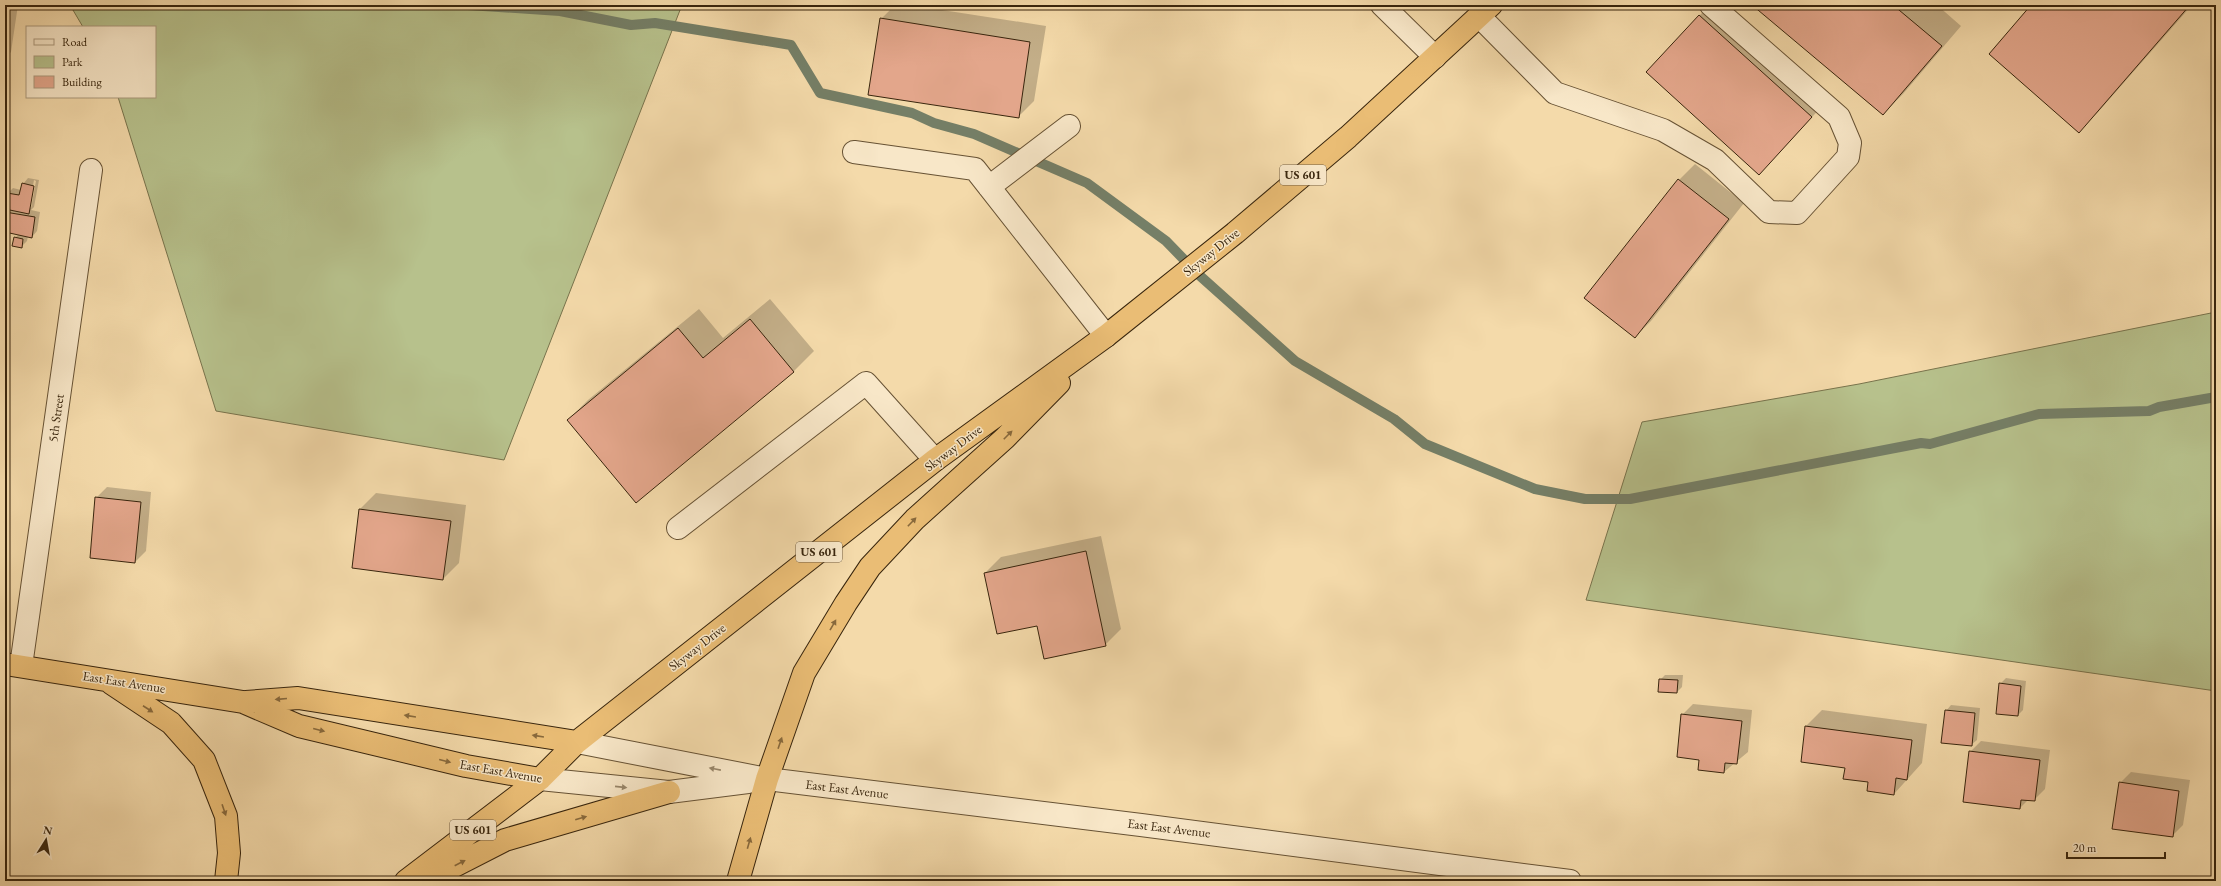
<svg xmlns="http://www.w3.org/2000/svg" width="2221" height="886" font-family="'EB Garamond',serif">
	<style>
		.green { fill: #b7c18c; stroke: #78734c }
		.shadow { fill: #0003; fill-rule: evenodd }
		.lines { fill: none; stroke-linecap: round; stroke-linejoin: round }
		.stream { stroke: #757f67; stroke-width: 10 }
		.building { fill: #e3a68b; stroke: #38250d }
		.minor-casing { stroke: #675234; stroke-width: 24 }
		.highway-casing { stroke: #38250d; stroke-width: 24 }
		.minor { stroke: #f8e7c8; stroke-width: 22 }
		.highway { stroke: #eabd75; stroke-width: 22 }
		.oneway { fill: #88693c }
		.oneway2 { fill: #98866a }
		.labels { text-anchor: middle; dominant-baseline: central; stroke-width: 3; stroke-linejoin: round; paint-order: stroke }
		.shield { fill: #f8e7c8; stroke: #725f45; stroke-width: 1 }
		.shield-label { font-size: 12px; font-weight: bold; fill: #38250d }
		.street-label { font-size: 13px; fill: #38250d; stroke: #f8e7c8 }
	</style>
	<rect width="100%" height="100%" fill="#f4daaa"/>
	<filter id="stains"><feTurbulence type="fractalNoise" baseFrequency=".005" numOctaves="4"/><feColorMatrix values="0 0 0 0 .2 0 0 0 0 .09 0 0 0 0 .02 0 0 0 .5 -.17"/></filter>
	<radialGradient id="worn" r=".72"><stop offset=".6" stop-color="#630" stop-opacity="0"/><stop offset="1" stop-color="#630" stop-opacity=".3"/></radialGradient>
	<path class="green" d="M70 5H682L504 460 216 411 118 97H155V27H83Z
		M2216 312V691L1586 600 1642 422 1859 384Z"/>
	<path class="shadow" d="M5 5H18L11 52 5 58Z
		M895 5H910L1046 26 1034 101 1018 117 881 19Z
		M1710 5 1827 101 1759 174 1699 16Z
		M1754 5H1937L1961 26 1903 94 1883 114Z
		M2033 5H2192L2099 111 2079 131Z
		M1695 164 1744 203 1651 321 1635 337 1586 298 1679 180Z
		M28 178 39 180 34 207 31 210 40 212 37 231 32 237 28 236 27 241 21 247 15 238 19 234 5 231V213L9 209 5 208 8 193 13 188 21 190 23 184ZM34 180 36 181 31 208H29Z
		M770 299 814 351 794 371 636 501 568 420 588 400 699 309 723 338Z
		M107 487 151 492 146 551 135 562 96 498Z
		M376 493 466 505 459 563 443 579 360 509Z
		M1101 536 1121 629 1105 645 1037 625 985 573 1001 557Z
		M1665 675H1683L1682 687 1677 692 1660 680Z
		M2006 678 2026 681 2023 710 2018 715 2000 684Z
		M1693 704 1752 710 1748 752 1724 772 1682 715Z
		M1951 705 1980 708 1977 740 1971 745 1946 711Z
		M1822 710 1927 724 1922 763 1894 794 1846 767 1802 761 1806 726Z
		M1981 741 2050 750 2045 789 2034 800H2028L2020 808 1970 752Z
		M2131 772 2190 780 2183 825 2172 836 2120 783Z"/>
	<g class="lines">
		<path class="stream" d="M468 5 560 11 631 25 655 23 791 45 820 93 912 113 934 123 974 134 1087 183 1166 241 1199 275 1295 361 1394 419 1425 444 1535 489 1585 499H1630L1921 443 1930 444 2039 414 2149 411 2159 407 2216 397"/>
	</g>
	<path class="building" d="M5 5H9L5 35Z
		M1752 5H1893L1942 46 1883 115Z
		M2031 5H2190L2079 133 1989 54Z
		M1699 15 1812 117 1759 175 1646 72Z
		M880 18 1030 42 1019 118 868 95Z
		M1678 179 1729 219 1635 338 1584 298Z
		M22 183 34 186 29 214 5 209 7 193 19 195Z
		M5 212 35 217 32 238 5 232Z
		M14 237 23 239 22 248 12 246Z
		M750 319 794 372 636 503 567 420 678 328 703 358Z
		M95 497 141 502 135 563 90 558Z
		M359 509 451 521 443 580 352 568Z
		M1086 551 1106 646 1044 659 1037 626 997 634 984 573Z
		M1659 679 1678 680 1677 693 1658 692Z
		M1999 683 2021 686 2018 716 1996 714Z
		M1945 710 1975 713 1972 746 1941 743Z
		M1681 714 1742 721 1737 764 1725 763 1724 773 1698 770 1699 760 1677 757Z
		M1805 726 1912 740 1907 780 1896 778 1894 795 1867 791 1868 782 1843 779 1845 768 1801 762Z
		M1969 751 2040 760 2035 801 2021 800 2020 809 1963 802Z
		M2119 782 2179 791 2173 837 2112 829Z"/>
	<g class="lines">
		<g class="minor-casing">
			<path id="minor" d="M1382 5 1435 57
				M1479 16 1555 93 1663 130 1715 160 1769 212 1797 213 1848 157 1850 143 1839 117 1711 5
				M854 152 975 169 1106 336
				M989 187 1069 126
				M678 528 866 383 935 460
				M21 666 91 170
				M577 742 767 779 1141 825 1570 881
				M540 779 669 792 748 782"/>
		</g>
		<g class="highway-casing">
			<path id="highway" d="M5 664 243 702 299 726 466 766 540 779
				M111 683 171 723 204 760 226 816 229 853 226 881
				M246 702 298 698 577 742
				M406 881 540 779 577 742 935 460 1106 336 1235 233 1348 137 1491 5
				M425 881 505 840 669 792
				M738 881 767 779 804 673 846 603 870 567 915 519 1005 438 1059 383"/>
		</g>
		<use href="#minor" class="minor"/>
		<use href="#highway" class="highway"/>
	</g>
	<defs><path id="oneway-solid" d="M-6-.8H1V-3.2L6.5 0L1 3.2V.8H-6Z"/></defs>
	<g class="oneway">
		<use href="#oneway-solid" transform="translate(1008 435) rotate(-45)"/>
		<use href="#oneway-solid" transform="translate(912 522) rotate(-46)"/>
		<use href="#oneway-solid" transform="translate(833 625) rotate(-60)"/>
		<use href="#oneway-solid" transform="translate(281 699) rotate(175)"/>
		<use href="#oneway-solid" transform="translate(148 709) rotate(33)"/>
		<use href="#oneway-solid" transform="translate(410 716) rotate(-171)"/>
		<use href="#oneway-solid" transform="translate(319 730) rotate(14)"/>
		<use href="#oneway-solid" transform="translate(538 736) rotate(-171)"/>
		<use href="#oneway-solid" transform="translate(780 743) rotate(-71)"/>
		<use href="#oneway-solid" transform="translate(445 761) rotate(14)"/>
		<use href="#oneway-solid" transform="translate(224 810) rotate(71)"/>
		<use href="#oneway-solid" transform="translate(581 818) rotate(-16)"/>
		<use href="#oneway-solid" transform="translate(749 843) rotate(-74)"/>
		<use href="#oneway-solid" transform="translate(460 863) rotate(-27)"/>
	</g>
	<g class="oneway2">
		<use href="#oneway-solid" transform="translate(715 769) rotate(-169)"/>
		<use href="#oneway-solid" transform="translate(621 787) rotate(6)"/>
	</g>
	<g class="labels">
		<g class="shield">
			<rect x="1280" y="165" width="46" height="20" rx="3"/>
			<rect x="796" y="542" width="46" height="20" rx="3"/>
			<rect x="450" y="820" width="46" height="20" rx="3"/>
		</g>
		<g class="shield-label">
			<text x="1303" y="175">US 601</text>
			<text x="819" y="552">US 601</text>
			<text x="473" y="830">US 601</text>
		</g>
		<g class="street-label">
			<text transform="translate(1211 252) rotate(-39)">Skyway Drive</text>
			<text transform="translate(56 418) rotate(-82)">5th Street</text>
			<text transform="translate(953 448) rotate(-37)">Skyway Drive</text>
			<text transform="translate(697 647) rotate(-38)">Skyway Drive</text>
			<text transform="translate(124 682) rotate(9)">East East Avenue</text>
			<text transform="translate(501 771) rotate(10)">East East Avenue</text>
			<text transform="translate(847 789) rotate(7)">East East Avenue</text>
			<text transform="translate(1169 828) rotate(7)">East East Avenue</text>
		</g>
	</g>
	<rect width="2221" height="886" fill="none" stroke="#f4daaa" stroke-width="20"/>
	<rect x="6" y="6" width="2209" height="874" fill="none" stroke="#38250d" stroke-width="2"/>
	<rect x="10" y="10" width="2201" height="866" fill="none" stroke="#38250d"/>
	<rect x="26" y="26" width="130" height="72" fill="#f8e7c8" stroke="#ab997d"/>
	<rect x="34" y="39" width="20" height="6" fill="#f8e7c8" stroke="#ab997d"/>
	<text x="62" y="46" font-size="12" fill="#38250d">Road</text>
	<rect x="34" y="56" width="20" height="12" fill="#b7c18c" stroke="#ab997d"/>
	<text x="62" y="66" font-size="12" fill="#38250d">Park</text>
	<rect x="34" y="76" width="20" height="12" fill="#e3a68b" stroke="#ab997d"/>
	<text x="62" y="86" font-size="12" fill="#38250d">Building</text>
	<g transform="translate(46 840) rotate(11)" stroke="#f8e7c8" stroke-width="3" paint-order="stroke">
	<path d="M0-3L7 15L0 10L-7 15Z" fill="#38250d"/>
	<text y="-6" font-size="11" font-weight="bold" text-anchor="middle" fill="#38250d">N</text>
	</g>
	<path d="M2067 852v6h98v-6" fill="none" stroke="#38250d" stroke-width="2"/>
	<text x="2073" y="852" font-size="12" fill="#38250d" stroke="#f8e7c8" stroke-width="3" paint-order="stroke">20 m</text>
	<rect width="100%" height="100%" filter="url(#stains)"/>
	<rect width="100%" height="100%" fill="url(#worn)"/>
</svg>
